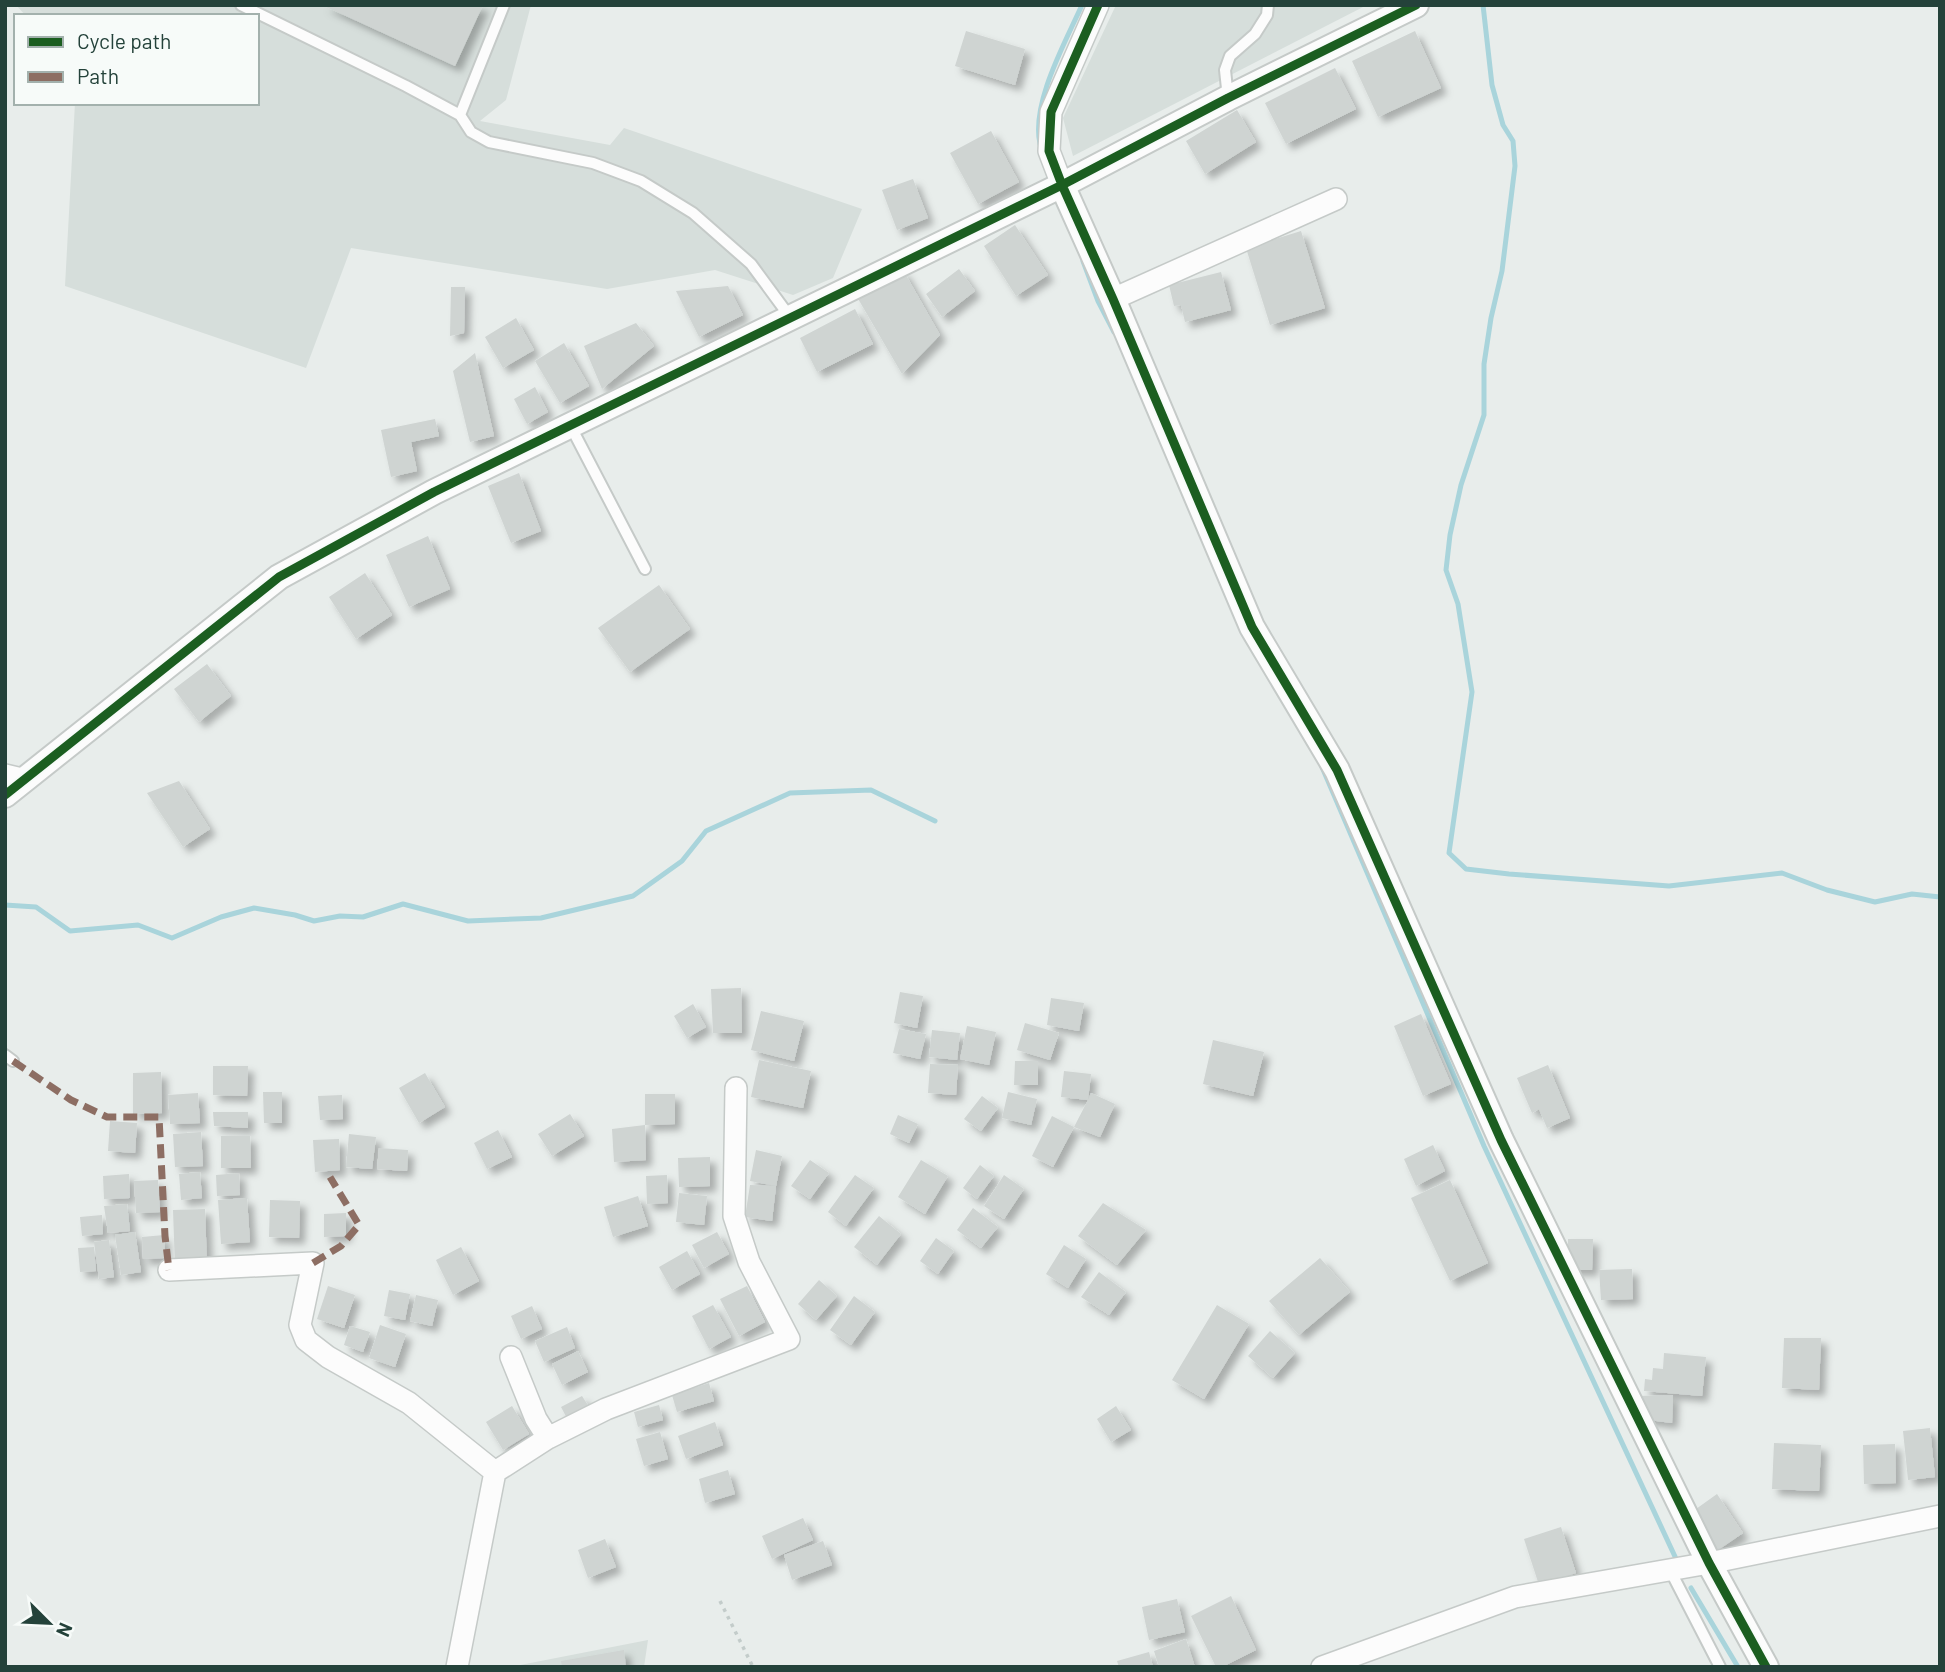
<svg xmlns="http://www.w3.org/2000/svg" width="1945" height="1672" font-family="Barlow,sans-serif">
	<style>
		.built { fill: #d6dedb }
		.lines { fill: none; stroke-linecap: round; stroke-linejoin: round }
		.stream { stroke: #a9d4db; stroke-width: 5 }
		.building { fill: #cfd4d2; filter: url(#shadow) }
		.service-casing { stroke: #c5cac8; stroke-width: 14 }
		.minor-casing { stroke: #c5cac8; stroke-width: 24 }
		.tertiary-casing { stroke: #c5cac8; stroke-width: 28 }
		.path { stroke: #c3ccca; stroke-width: 3.5; stroke-dasharray: 3.5 5; stroke-linecap: butt }
		.service { stroke: #fcfcfc; stroke-width: 10 }
		.minor { stroke: #fcfcfc; stroke-width: 21 }
		.tertiary { stroke: #fcfcfc; stroke-width: 24 }
		.quiet { stroke: #8d6e63; stroke-width: 7; stroke-dasharray: 14 7; stroke-linecap: butt }
		.cycleway-casing { stroke: #f7fbf9; stroke-width: 13 }
		.cycleway { stroke: #1b5e20; stroke-width: 9 }
	</style>
	<defs>
		<filter id="shadow"><feDropShadow dx="6" dy="6" stdDeviation="3.5" flood-color="#0004"/></filter>
	</defs>
	<rect width="100%" height="100%" fill="#e8edeb"/>
	<path class="built" d="M16 5H531L506 100 480 121 610 145 624 128 862 209 833 278 793 295 715 270 607 289 351 248 306 368 65 286 75 103H257V16H26Z
		M1116 5H1367L1073 156 1063 118Z
		M648 1640 644 1667H510Z"/>
	<g class="lines">
		<path class="stream" d="M1483 5 1492 85 1503 125 1513 141 1515 166 1502 271 1491 318 1484 364V415L1461 485 1450 535 1446 570 1458 604 1472 692 1449 853 1466 869 1509 874 1669 886 1782 873 1827 890 1875 902 1912 894 1940 897
			M1040 144C1031 103 1065 43 1082 5
			M1083 261 1098 301 1114 332
			M1322 767 1484 1146 1678 1563
			M5 905 36 907 70 931 138 925 172 938 221 917 254 908 295 915 314 921 340 916 363 917 403 904 468 921 541 918 633 896 682 861 706 831 790 793 871 790 935 821
			M1691 1588 1738 1667"/>
	</g>
	<path class="building" d="M322 5H483L455 66Z
		M966 31 1025 49 1015 85 955 66Z
		M1415 31 1441 88 1378 117 1352 61Z
		M1335 68 1356 109 1286 144 1265 103Z
		M1237 110 1256 142 1205 174 1186 141Z
		M991 131 1019 182 978 204 950 153Z
		M913 179 928 218 897 230 882 190Z
		M1015 225 1048 275 1016 296 984 246Z
		M1301 231 1325 308 1270 325 1246 248Z
		M959 269 975 291 942 317 926 294Z
		M903 270 940 335 902 374 857 297Z
		M1221 272 1231 310 1185 322 1181 305 1174 306 1169 285Z
		M728 286 743 315 699 337 676 291Z
		M451 287H465L464 333 450 336Z
		M855 309 873 344 817 372 800 338Z
		M516 318 534 350 503 368 485 337Z
		M636 323 654 346 602 389 584 346Z
		M564 343 589 386 560 403 535 361Z
		M475 353 494 436 470 442 453 371Z
		M535 387 548 412 527 424 514 399Z
		M435 419 439 436 411 442 417 471 391 477 381 430Z
		M519 473 541 531 511 543 488 486Z
		M428 536 450 589 409 607 386 555Z
		M365 573 392 615 356 639 329 597Z
		M659 585 690 629 630 672 598 628Z
		M207 664 231 696 199 722 174 689Z
		M179 781 210 829 183 847 147 793Z
		M741 988 742 1033H713L711 989Z
		M900 992 923 996 917 1028 894 1023Z
		M1051 998 1084 1003 1079 1031 1047 1025Z
		M693 1004 706 1027 687 1038 674 1016Z
		M761 1011 804 1021 794 1061 751 1050Z
		M1421 1014 1451 1084 1423 1096 1394 1026Z
		M1025 1023 1059 1033 1050 1060 1017 1050Z
		M967 1026 996 1032 989 1065 960 1059Z
		M899 1029 926 1034 920 1059 893 1053Z
		M932 1030 960 1033 957 1060 929 1057Z
		M1213 1040 1264 1052 1253 1096 1203 1084Z
		M759 1060 811 1071 803 1108 751 1097Z
		M1015 1061H1038V1085H1014Z
		M930 1064 958 1065 956 1095 928 1093Z
		M1548 1065 1570 1118 1547 1128 1539 1109 1532 1113 1517 1078Z
		M213 1066H248L247 1096 213 1095Z
		M1064 1071 1091 1074 1088 1100 1091 1093 1115 1104 1100 1137 1074 1127 1088 1100 1061 1097Z
		M161 1072 162 1113 133 1114V1073Z
		M425 1073 445 1107 419 1123 399 1088Z
		M263 1092H282V1123H264Z
		M1008 1092 1037 1099 1031 1125 1002 1118Z
		M198 1093 200 1123 170 1124 168 1095Z
		M645 1094H675V1124L645 1125Z
		M342 1095 343 1119 320 1120 318 1096Z
		M982 1096 998 1108 981 1131 964 1119Z
		M213 1112H248V1128L214 1126Z
		M570 1114 584 1136 552 1156 538 1134Z
		M898 1115 918 1124 909 1143 890 1134Z
		M1052 1116 1074 1127 1053 1167 1032 1156Z
		M110 1121 137 1123 135 1153 108 1151Z
		M645 1125 646 1160 614 1162 612 1129Z
		M498 1130 512 1157 487 1169 474 1143Z
		M201 1132 203 1166 175 1167 173 1134Z
		M349 1134 376 1137 372 1169 346 1167Z
		M221 1136H250L251 1168H221Z
		M339 1139 340 1170 315 1172 313 1140Z
		M1433 1145 1445 1171 1416 1186 1404 1159Z
		M379 1148 408 1150 407 1171 377 1169Z
		M756 1150 782 1156 776 1186 772 1221 745 1217 750 1185 776 1186 750 1181Z
		M710 1157V1186L679 1187 678 1158Z
		M810 1160 829 1173 810 1199 791 1186Z
		M921 1160 948 1176 925 1214 898 1197Z
		M980 1165 994 1176 977 1199 963 1188Z
		M200 1172 202 1198 181 1200 179 1174Z
		M239 1173 240 1195 217 1196 216 1175Z
		M129 1174 130 1198 104 1199 103 1176Z
		M667 1175 668 1203 647 1204 646 1176Z
		M855 1175 874 1188 846 1226 828 1212Z
		M1004 1175 1024 1189 1004 1219 984 1206Z
		M158 1180 160 1212 136 1213 134 1181Z
		M1450 1180 1488 1263 1450 1281 1411 1198Z
		M679 1193 707 1196 704 1225 676 1222Z
		M638 1196 648 1226 613 1237 604 1207Z
		M247 1198 250 1242 221 1244 218 1200Z
		M270 1200 300 1201 299 1238 269 1237Z
		M1103 1203 1146 1230 1117 1265 1078 1236Z
		M127 1204 130 1231 108 1233 104 1206Z
		M973 1208 998 1227 981 1248 957 1230Z
		M205 1209 207 1265 175 1267 173 1210Z
		M346 1213V1236L324 1237V1214Z
		M102 1215 103 1234 82 1236 80 1217Z
		M879 1216 901 1234 877 1265 854 1247Z
		M135 1232 141 1272 121 1275 115 1235Z
		M717 1232 729 1254 704 1268 692 1245Z
		M164 1235 165 1258 143 1259 142 1237Z
		M936 1238 954 1251 938 1274 920 1261Z
		M1568 1239H1593L1592 1270H1568Z
		M109 1240 114 1277 99 1279 94 1242Z
		M1064 1245 1086 1259 1068 1288 1046 1274Z
		M94 1247 96 1271 80 1272 78 1248Z
		M461 1247 479 1281 453 1295 436 1260Z
		M687 1251 700 1274 672 1290 659 1267Z
		M1320 1258 1350 1292 1299 1335 1269 1301Z
		M1632 1269 1633 1299 1601 1300 1599 1270Z
		M1099 1272 1126 1292 1109 1315 1081 1297Z
		M819 1280 837 1296 816 1320 798 1304Z
		M328 1286 355 1295 344 1328 317 1319Z
		M747 1286 765 1322 739 1336 720 1299Z
		M389 1290 410 1294 405 1320 384 1316Z
		M416 1295 438 1300 432 1326 410 1321Z
		M854 1296 875 1312 851 1345 830 1330Z
		M713 1305 731 1337 709 1349 692 1316Z
		M1217 1305 1249 1324 1204 1399 1172 1380Z
		M532 1306 542 1329 521 1339 511 1316Z
		M380 1325 406 1334 395 1367 369 1358Z
		M350 1326 370 1332 363 1352 344 1345Z
		M567 1327 575 1348 544 1362 535 1341Z
		M1270 1331 1295 1353 1273 1378 1248 1356Z
		M1784 1338H1821L1819 1390 1782 1388Z
		M578 1351 588 1372 562 1385 552 1364Z
		M1664 1353 1706 1357 1702 1396 1644 1391 1645 1379 1652 1380 1653 1368 1663 1369Z
		M709 1383 714 1401 677 1412 672 1395Z
		M1673 1395 1672 1423 1641 1419 1636 1396Z
		M582 1396 591 1410 569 1422 561 1407Z
		M659 1405 663 1420 638 1427 634 1412Z
		M512 1406 529 1434 503 1450 486 1422Z
		M1116 1406 1131 1430 1111 1442 1097 1419Z
		M715 1422 723 1445 686 1459 678 1436Z
		M1930 1428 1935 1477 1908 1480 1903 1431Z
		M660 1432 668 1459 644 1466 636 1439Z
		M1774 1443 1821 1445 1819 1491 1772 1489Z
		M1895 1444 1896 1483 1864 1484 1863 1445Z
		M728 1470 735 1494 705 1503 699 1479Z
		M1717 1494 1743 1533 1715 1552 1689 1514Z
		M803 1518 813 1540 772 1559 762 1536Z
		M1561 1527 1576 1573 1539 1585 1524 1539Z
		M605 1539 616 1567 588 1578 578 1550Z
		M823 1541 832 1565 792 1580 784 1555Z
		M1231 1596 1256 1650 1222 1667H1216L1191 1616Z
		M1177 1599 1185 1632 1149 1640 1142 1607Z
		M1186 1639 1195 1667H1159L1154 1651Z
		M624 1650 626 1667H562L561 1661Z
		M1149 1652 1153 1667H1119L1117 1661Z"/>
	<g class="lines">
		<g class="service-casing">
			<path id="service" d="M241 5 406 86 460 115 471 132 489 142 593 163 641 181 693 213 751 264 790 317
				M1228 98 1225 70 1230 56 1255 34 1267 15 1268 5
				M460 115 504 5
				M570 425 645 569
				M5 1055 13 1061
				M1670 1570 1720 1667"/>
		</g>
		<g class="minor-casing">
			<path id="minor" d="M1062 185 1049 151 1051 112 1098 5
				M1113 299 1336 199
				M5 775 26 780
				M169 1270 313 1263 300 1325 306 1340 328 1357 409 1403 495 1472
				M511 1357 536 1419 548 1438
				M457 1667 495 1472 548 1438 606 1409 789 1339 749 1262 734 1216 736 1088
				M1322 1667 1515 1597 1709 1563 1940 1516"/>
		</g>
		<g class="tertiary-casing">
			<path id="tertiary" d="M1062 185 1113 299 1252 627 1337 770 1501 1140 1709 1563 1766 1667
				M5 795 279 577 434 492 1062 185 1228 98 1416 5"/>
		</g>
		<path class="path" d="M720 1601 753 1667"/>
		<use href="#service" class="service"/>
		<use href="#minor" class="minor"/>
		<use href="#tertiary" class="tertiary"/>
		<path class="quiet" d="M13 1061 71 1100 107 1117H159L165 1236 169 1270
			M313 1263 341 1246 359 1225 330 1177"/>
		<g class="cycleway-casing">
			<path id="cycleway" d="M1098 5 1051 112 1049 151 1062 185 1113 299 1252 627 1337 770 1501 1140 1709 1563 1766 1667
				M5 795 279 577 434 492 1062 185 1228 98 1416 5"/>
		</g>
		<use href="#cycleway" class="cycleway"/>
	</g>
	<rect width="1945" height="1672" fill="none" stroke="#24423a" stroke-width="14"/>
	<rect x="14" y="14" width="245" height="91" fill="#f7fbf9" stroke="#a3b1ad" stroke-width="2"/>
	<rect x="28" y="37" width="35" height="10" fill="#1b5e20" stroke="#a3b1ad" stroke-width="2"/>
	<text x="77" y="49" font-size="21" fill="#24423a">Cycle path</text>
	<rect x="28" y="72" width="35" height="10" fill="#8d6e63" stroke="#a3b1ad" stroke-width="2"/>
	<text x="77" y="84" font-size="21" fill="#24423a">Path</text>
	<g transform="translate(49 1623) rotate(114)" stroke="#f7fbf9" stroke-width="5" paint-order="stroke">
	<path d="M0-5L12 26L0 18L-12 26Z" fill="#24423a"/>
	<text y="-10" font-size="19" font-weight="bold" text-anchor="middle" fill="#24423a">N</text>
	</g>
</svg>
